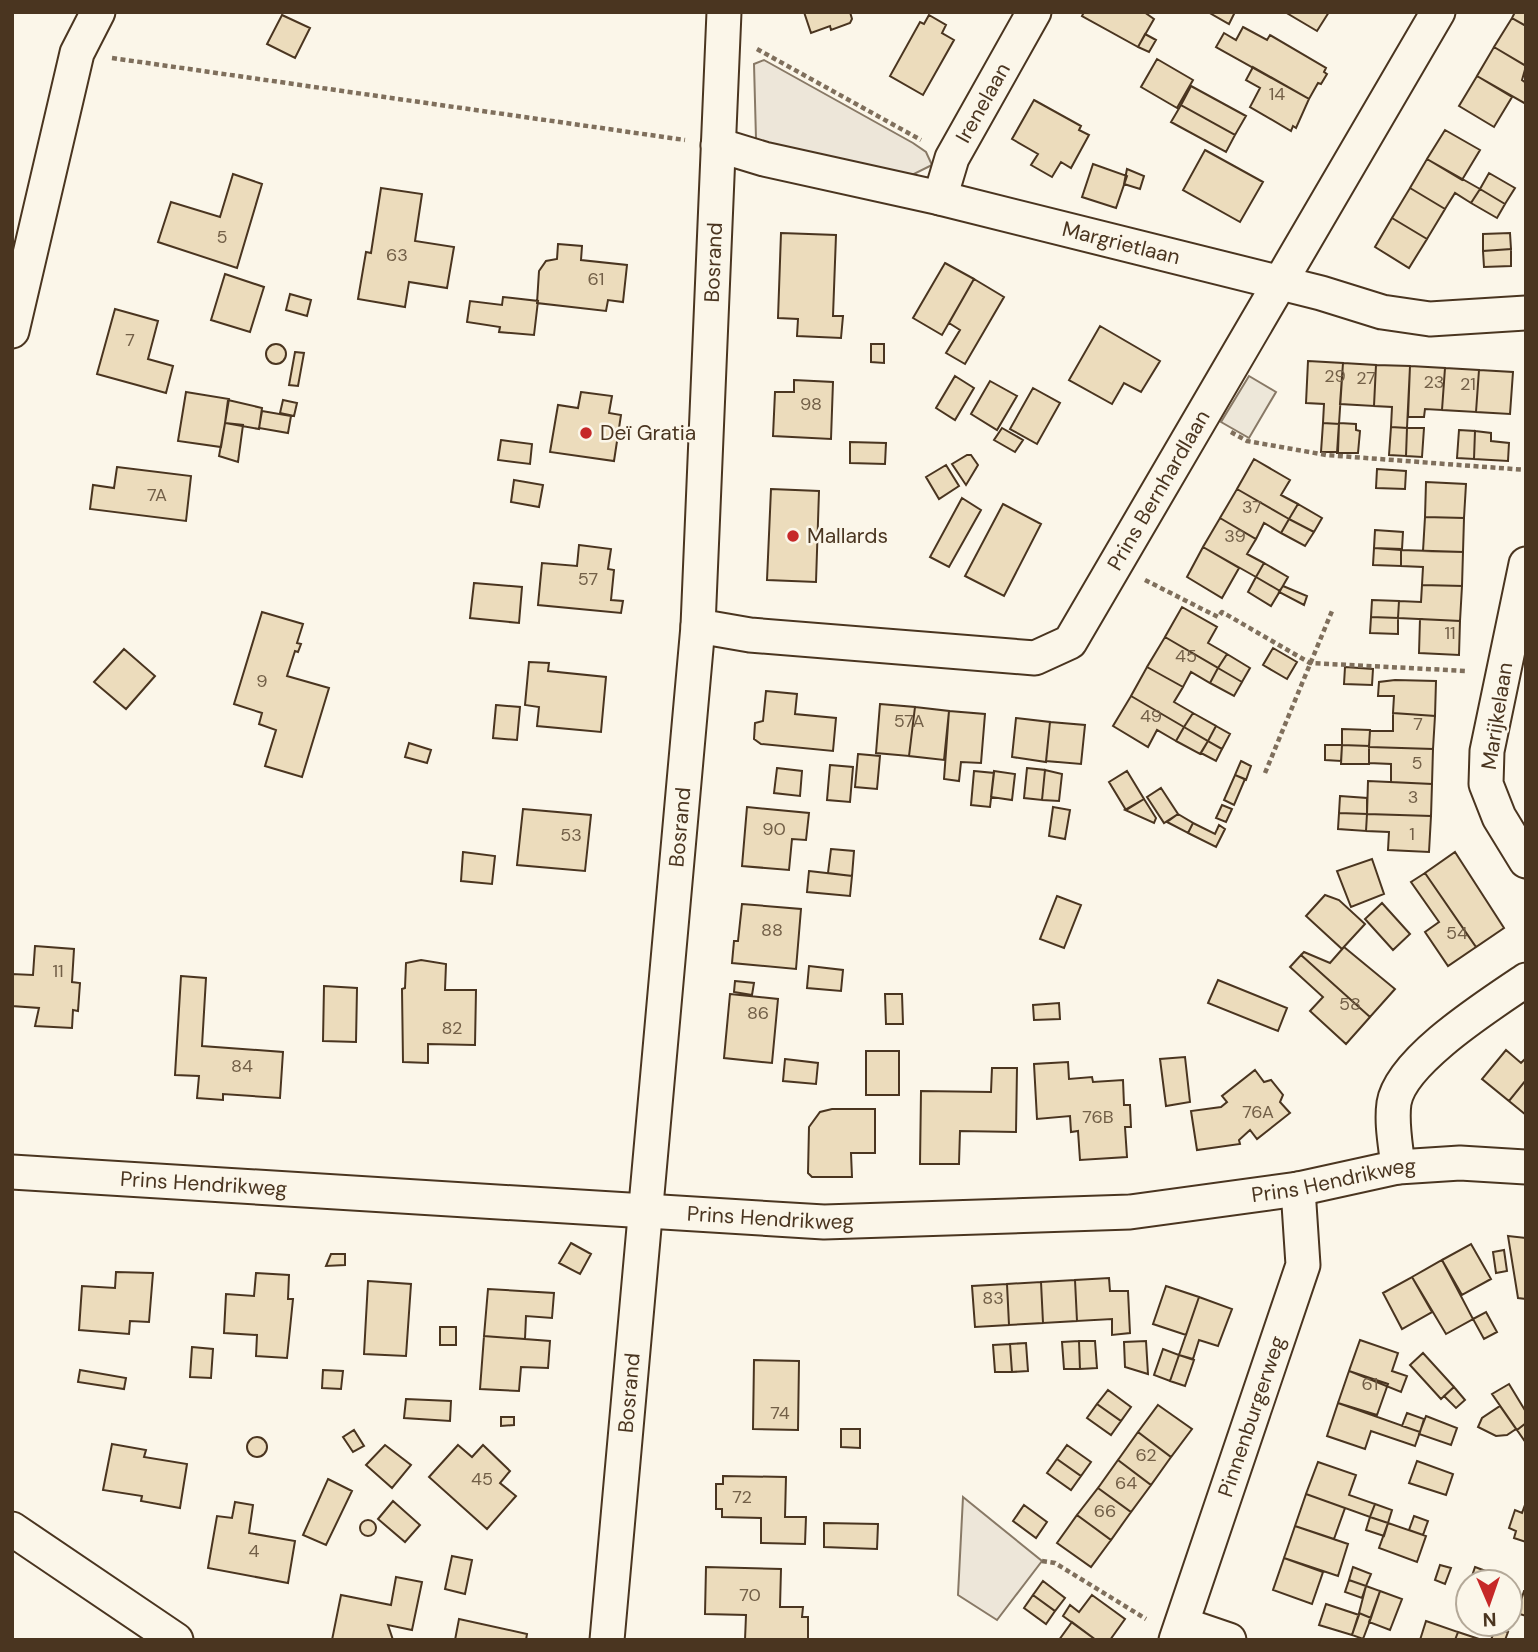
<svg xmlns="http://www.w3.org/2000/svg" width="1538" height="1652" font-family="'DM Sans',sans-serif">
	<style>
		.green { fill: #ede6d9; stroke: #887966; stroke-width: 2 }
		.parking { fill: #ede7d9; stroke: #887966; stroke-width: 2 }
		.building { fill: #ecdcbc; stroke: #4a3520; stroke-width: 2 }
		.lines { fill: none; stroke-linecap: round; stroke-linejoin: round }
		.minor-casing { stroke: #4a3520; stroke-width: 37 }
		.path { stroke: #7f6f5c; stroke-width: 4.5; stroke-dasharray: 5 3.5; stroke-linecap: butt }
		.minor { stroke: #fbf6e9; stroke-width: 33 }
		.poi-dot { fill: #c62828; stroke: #fbf6e9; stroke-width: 2.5 }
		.labels { text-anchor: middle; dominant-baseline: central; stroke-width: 5; stroke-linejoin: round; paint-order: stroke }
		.number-label { font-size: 18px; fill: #725f47 }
		.street-label { font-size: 21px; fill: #4a3520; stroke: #fbf6e9 }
		.poi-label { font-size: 21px; fill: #4a3520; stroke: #fbf6e9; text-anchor: start }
	</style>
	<rect width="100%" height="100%" fill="#fbf6e9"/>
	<path class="green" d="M764 60 913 143 926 152 932 165 912 175 766 145 756 139 754 64Z
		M963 1497 1042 1561 997 1620 958 1595Z"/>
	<path class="parking" d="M1249 376 1276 392 1249 438 1221 422Z"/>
	<path class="building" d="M804 12H850L852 19 850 23 831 30 830 26 811 33Z
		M1084 12H1144L1154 19 1138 47 1082 16Z
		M1208 12H1235L1229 24Z
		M1285 12H1329L1317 31Z
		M1515 12H1526V26L1512 18Z
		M282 15 310 28 295 58 267 44Z
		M929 15 946 25 942 33 954 40 923 95 890 76 920 22 924 24Z
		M1512 18 1526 26V66L1494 47Z
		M1243 27 1267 40 1270 35 1326 68 1324 72 1327 74 1321 84 1318 83 1309 99 1216 47 1224 33 1236 40Z
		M1145 34 1156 40 1149 52 1138 47Z
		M1494 47 1526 66 1522 80 1526 83V104L1477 76Z
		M1157 59 1193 80 1177 108 1141 87Z
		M1253 67 1309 99 1296 128 1293 126 1291 131 1250 107 1260 88 1246 80Z
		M1477 76 1512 97 1494 127 1459 106Z
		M1191 86 1246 116 1235 135 1181 105Z
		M1034 100 1081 126 1079 130 1089 135 1071 168 1061 162 1052 177 1031 165 1038 154 1012 139Z
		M1181 105 1235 135 1226 152 1171 122Z
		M1445 130 1480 150 1462 180 1427 159Z
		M1205 150 1263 182 1240 222 1183 190Z
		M1427 159 1480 189 1471 203 1455 193 1445 209 1410 188Z
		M1093 164 1127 176 1116 208 1082 197Z
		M1127 169 1144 176 1140 189 1124 184Z
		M1489 173 1515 188 1505 204 1480 189Z
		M233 174 262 184 237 268 158 242 171 202 220 217Z
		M381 188 422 194 415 241 454 247 447 288 409 282 405 307 358 299 366 252 371 253Z
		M1410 188 1445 209 1427 239 1392 218Z
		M1480 189 1505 204 1497 218 1471 203Z
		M1392 218 1427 239 1409 268 1375 247Z
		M781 233 836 235 833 316H843L841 338 797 336 798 319 778 318Z
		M1510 233 1511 249 1483 251V234Z
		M558 244 582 246 581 260 627 265 623 302 608 300 606 311 537 303 539 271 546 261 557 259Z
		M1511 249V266L1484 267 1483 251Z
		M945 263 974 279 942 335 913 318Z
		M225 274 264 287 250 332 211 320Z
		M974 279 1004 297 965 364 946 353 960 330 949 323Z
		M290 294 311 300 307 316 286 310Z
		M503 297 538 301 534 335 499 332 500 327 467 322 470 301 502 305Z
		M115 309 158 321 148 359 173 366 166 393 97 374Z
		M1100 326 1160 361 1141 392 1124 383 1112 404 1069 380Z
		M266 354a10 10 0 1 1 20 0a10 10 0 1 1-20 0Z
		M871 344H884V363L871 362Z
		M295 352 304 353 298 386 289 385Z
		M1308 361 1343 363 1339 424 1323 423 1324 404 1306 403Z
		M1343 363 1376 365 1374 406 1340 404Z
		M1376 365 1410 366 1407 428 1391 427 1392 407 1374 406Z
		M1410 366 1445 368 1442 410 1425 409 1424 417H1408Z
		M1445 368 1479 370 1476 412 1442 410Z
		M1479 370 1513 372 1510 414 1476 412Z
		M955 376 974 388 955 420 936 408Z
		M794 380 833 382 831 439 773 436 775 392H794Z
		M990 381 1017 396 997 430 971 414Z
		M1033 388 1060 403 1037 444 1010 429Z
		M186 392 229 399 221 447 178 441Z
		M581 392 612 396 609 413 621 415 614 461 550 452 558 405 578 408Z
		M228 400 262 408 259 429 225 423Z
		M283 400 297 403 294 416 280 413Z
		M262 411 291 416 288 433 259 428Z
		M225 423 243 425 238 462 219 456Z
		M1323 423 1339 424 1338 452H1321Z
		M1339 423 1356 424V430L1360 431 1358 453H1337Z
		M1391 427 1407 428 1406 456 1389 455Z
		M1002 428 1023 440 1015 452 994 440Z
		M1407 428H1424L1422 457 1406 456Z
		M1459 430 1475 431 1474 459 1457 458Z
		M1475 431 1491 433V441L1509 443 1508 461 1474 459Z
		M501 440 532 444 530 464 498 460Z
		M850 442 886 443 885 464 850 463Z
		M967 455H971L978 465 966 485 952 464Z
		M1254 459 1290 480 1281 495 1298 504 1289 519 1237 489Z
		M946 465 959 486 939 499 926 477Z
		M117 467 191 476 186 521 90 509 93 485 114 488Z
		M1377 469 1406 471 1405 489 1376 488Z
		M514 480 543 485 539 507 511 502Z
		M1426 482 1466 484 1464 518 1425 517Z
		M771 489 819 491 816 582 767 580Z
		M1237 489 1289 519 1281 533 1264 523 1256 539 1220 518Z
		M962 498 981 510 949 567 930 557Z
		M1003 504 1041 524 1004 596 965 576Z
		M1298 504 1322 518 1314 532 1289 519Z
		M1425 517 1464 518 1463 552 1423 551Z
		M1220 518 1256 539 1247 554 1264 563 1256 577 1203 547Z
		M1289 519 1314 532 1305 546 1281 533Z
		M1375 530 1403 532 1402 549 1374 548Z
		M579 545 611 549 608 569 614 570 611 600 623 601 621 613 538 605 542 563 577 566Z
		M1203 547 1239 568 1222 598 1187 577Z
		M1374 548 1401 550V566L1373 565Z
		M1401 550 1463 552 1462 586 1422 585 1423 567 1401 566Z
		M1264 563 1288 577 1280 591 1256 577Z
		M1256 577 1280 591 1271 606 1248 592Z
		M474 583 522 587 519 623 470 618Z
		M1422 585 1462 586 1460 621 1398 618 1399 601 1421 602Z
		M1283 586 1307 596 1304 605 1279 592Z
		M1372 600 1399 601 1398 618 1371 617Z
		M1182 607 1217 627 1208 643 1227 654 1218 668 1165 637Z
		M262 612 303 624 297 643 301 644 298 652 295 651 287 676 329 688 302 777 265 766 276 730 259 724 262 713 234 704Z
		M1371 617 1398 618V634L1370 633Z
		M1420 619 1460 621 1459 655 1419 653Z
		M1165 637 1218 668 1210 683 1191 672 1183 687 1147 667Z
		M1273 648 1297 662 1287 679 1263 665Z
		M124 649 155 676 126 709 94 682Z
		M1227 654 1250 668 1242 682 1218 668Z
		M529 662 549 663 548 671 606 677 601 732 537 726 539 707 525 705Z
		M1147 667 1183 687 1174 702 1193 713 1184 727 1131 696Z
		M1345 667 1373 669 1372 685 1344 684Z
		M1218 668 1242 682 1234 696 1210 683Z
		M1395 680 1436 681 1435 716 1393 713 1394 696H1378L1379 682Z
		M766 691 797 694 795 714 836 718 833 751 761 744 754 739 755 723 763 721Z
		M1131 696 1184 727 1176 741 1157 730 1148 747 1113 726Z
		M880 704 915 707 909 756 876 753Z
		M496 705 520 707 517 740 493 738Z
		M915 707 949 711 944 760 909 756Z
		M949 711 985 714 981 763 961 762 959 781 944 779Z
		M1193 713 1216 726 1208 741 1184 727Z
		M1393 713 1435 716 1433 749 1369 747 1370 731H1393Z
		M1016 718 1050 722 1046 762 1012 757Z
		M1050 722 1085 725 1081 764 1046 761Z
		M1216 726 1230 734 1222 749 1208 741Z
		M1184 727 1208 741 1200 754 1176 741Z
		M1342 729 1370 730 1369 746 1342 745Z
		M1208 741 1222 749 1216 761 1201 753Z
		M409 743 431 750 427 763 405 757Z
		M1325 745H1342L1341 761 1325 760Z
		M1342 745 1369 746V764H1341Z
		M1369 747 1433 749 1432 784 1391 782V764L1369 763Z
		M858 754 880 756 877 789 855 787Z
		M1241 761 1251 766 1246 780 1235 775Z
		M830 765 853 767 850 802 827 800Z
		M777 768 802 771 800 796 774 793Z
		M1027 768 1045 770 1042 800 1024 798Z
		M1045 770 1062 774 1059 801 1042 800Z
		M974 771 994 773 990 807 971 805Z
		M994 771 1015 774 1012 800 991 797Z
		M1127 771 1144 799 1126 810 1109 782Z
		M1235 775 1245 779 1234 805 1224 800Z
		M1368 781 1432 784 1431 816 1367 814Z
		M1161 788 1178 814 1164 823 1147 797Z
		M1340 796 1367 798V814L1339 813Z
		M1144 799 1156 818 1154 823 1125 810Z
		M1222 805 1232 809 1226 822 1216 818Z
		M747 807 809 813 806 840 792 839 789 870 742 866Z
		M1053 807 1070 810 1065 839 1049 836Z
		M523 809 591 815 585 871 517 865Z
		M1339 813 1367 814 1366 831 1338 829Z
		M1178 814 1193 823 1188 833 1167 822Z
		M1367 814 1431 816 1429 852 1388 850 1389 832 1366 831Z
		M1193 823 1215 834 1219 825 1225 829 1216 847 1188 833Z
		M831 849 854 851 852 876 828 873Z
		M463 852 495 856 492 884 461 881Z
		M1455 852 1504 928 1476 947 1425 873Z
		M1372 859 1384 894 1351 907 1337 871Z
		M809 871 852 876 850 896 807 892Z
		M1425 873 1476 947 1448 966 1425 932 1439 922 1411 882Z
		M1325 895 1339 900 1365 924 1342 949 1306 916Z
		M1057 896 1081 905 1064 948 1040 939Z
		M1382 903 1410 934 1393 950 1365 919Z
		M742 904 801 909 796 969 732 963 734 941H738Z
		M35 946 74 949 72 982 80 983 78 1011 73 1010 72 1028 35 1026 39 1008 12 1006V974L33 975Z
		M1344 947 1395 989 1370 1017 1301 955 1304 952 1330 963Z
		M1301 955 1370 1017 1346 1044 1310 1011 1323 997 1290 967Z
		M421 960 446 964 445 990H476L475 1045 428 1044V1063L403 1062 402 989 405 988 406 963Z
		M809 966 843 970 841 991 807 988Z
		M181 976 206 978 202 1046 283 1052 280 1098 223 1094V1100L197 1098 199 1076 175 1075Z
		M1218 980 1287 1008 1278 1031 1208 1003Z
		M735 981 754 983 752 995 734 992Z
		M324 986 357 988 356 1042 323 1041Z
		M730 994 778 999 772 1063 724 1058Z
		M885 994H902L903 1024H886Z
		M1059 1003 1060 1019 1034 1020 1033 1005Z
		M1506 1050 1521 1063 1526 1058V1080L1509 1101 1482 1079Z
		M866 1051H899V1095H866Z
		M1185 1057 1190 1102 1166 1106 1160 1059Z
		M785 1059 818 1063 816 1084 783 1081Z
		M1068 1062 1069 1079 1092 1077 1093 1082 1123 1080 1124 1105H1130L1131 1127H1125L1127 1157 1080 1160 1078 1131 1071 1132 1070 1116 1037 1119 1034 1064Z
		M992 1068H1017L1016 1132 960 1131 959 1164H920L921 1091 991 1092Z
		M1255 1070 1264 1082 1271 1080 1283 1095 1280 1102 1290 1113 1257 1139 1250 1130 1239 1140 1240 1144 1197 1150 1191 1111 1221 1107 1227 1102 1222 1096Z
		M1526 1080V1115L1509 1101Z
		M832 1109H875V1153H851L852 1177H812L808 1173 809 1127 820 1112Z
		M1508 1236 1526 1238V1299L1518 1298Z
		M571 1243 591 1254 580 1274 559 1263Z
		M1471 1244 1491 1279 1462 1295 1442 1260Z
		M1504 1250 1507 1271 1496 1273 1493 1252Z
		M331 1254H345V1265L326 1266Z
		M1442 1260 1473 1319 1446 1334 1412 1277Z
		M116 1272 153 1273 149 1322 130 1321 129 1334 79 1330 82 1286 115 1288Z
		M256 1273 289 1275 288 1299H293L287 1358 256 1356 257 1335 224 1333 226 1294 254 1296Z
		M1412 1277 1432 1312 1402 1329 1383 1293Z
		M1109 1278 1110 1291H1128L1130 1333 1112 1335V1319L1077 1321 1075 1280Z
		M1075 1280 1077 1321 1043 1323 1041 1282Z
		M368 1281 411 1284 406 1356 364 1354Z
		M1041 1282 1043 1323 1009 1325 1007 1284Z
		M1007 1284 1009 1325 975 1327 972 1286Z
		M1166 1286 1199 1297 1186 1335 1153 1324Z
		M488 1289 554 1293 552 1318 526 1316 525 1339 484 1336Z
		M1199 1297 1232 1309 1218 1346 1199 1340 1193 1359 1179 1355Z
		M1486 1312 1497 1332 1484 1339 1473 1319Z
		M440 1327H456V1345H440Z
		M484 1336 550 1341 548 1368 521 1367 519 1391 480 1389Z
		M1360 1340 1398 1353 1392 1371 1407 1376 1401 1392 1349 1371Z
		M1079 1341H1095L1097 1368 1080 1369Z
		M1079 1341 1080 1369H1064L1062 1342Z
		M1146 1341 1148 1374 1125 1367 1124 1342Z
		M1026 1343 1028 1371 1012 1372 1010 1344Z
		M1010 1344 1012 1372H995L993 1345Z
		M192 1347 213 1349 211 1378 190 1377Z
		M1163 1349 1179 1355 1170 1381 1154 1375Z
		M1423 1353 1454 1387 1441 1399 1410 1365Z
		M1179 1355 1194 1360 1185 1386 1170 1381Z
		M754 1360 799 1361 798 1430 753 1429Z
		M80 1370 126 1378 124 1389 78 1382Z
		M323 1370 343 1371 341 1389 322 1388Z
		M1349 1371 1388 1384 1377 1415 1338 1403Z
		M1509 1384 1526 1412V1423L1517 1430 1492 1394Z
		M1454 1387 1465 1400 1456 1408 1444 1396Z
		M1108 1390 1131 1407 1121 1421 1097 1404Z
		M406 1399 451 1401 450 1421 404 1418Z
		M1338 1403 1420 1432 1415 1446 1371 1431 1365 1449 1327 1436Z
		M1097 1404 1121 1421 1111 1435 1087 1418Z
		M1158 1405 1192 1429 1171 1457 1138 1432Z
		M1500 1406 1516 1429 1507 1435 1496 1436 1478 1427 1482 1418Z
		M1407 1413 1424 1419 1420 1432 1402 1426Z
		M1426 1416 1457 1428 1451 1445 1419 1434Z
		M501 1417H514V1425L501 1426Z
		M1526 1423V1443L1517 1430Z
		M841 1429H860V1448L841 1447Z
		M354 1430 364 1446 353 1452 343 1437Z
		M1138 1432 1171 1457 1151 1485 1118 1460Z
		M247 1447a10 10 0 1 1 20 0a10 10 0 1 1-20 0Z
		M112 1444 146 1450 144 1457 187 1464 180 1508 141 1501 142 1496 103 1490Z
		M385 1445 411 1465 392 1488 366 1465Z
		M458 1445 472 1457 483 1445 510 1471 500 1483 516 1496 487 1529 429 1477Z
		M1067 1445 1091 1462 1081 1476 1057 1459Z
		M1057 1459 1081 1476 1071 1490 1047 1473Z
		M1118 1460 1151 1485 1131 1512 1098 1488Z
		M1417 1461 1453 1474 1446 1495 1409 1483Z
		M1318 1462 1356 1475 1349 1495 1375 1504 1370 1517 1306 1494Z
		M723 1476 786 1477 785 1517H806L805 1544 761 1543V1518L722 1517V1509H716V1484H723Z
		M328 1479 352 1491 326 1545 303 1535Z
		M1098 1488 1131 1512 1111 1540 1077 1515Z
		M1306 1494 1345 1508 1334 1539 1295 1526Z
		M393 1501 420 1525 405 1542 378 1519Z
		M235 1502 253 1505 249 1533 295 1541 288 1583 208 1568 217 1516 232 1518Z
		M1526 1502V1542L1514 1538 1516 1531 1509 1528 1515 1510 1522 1513Z
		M1375 1504 1392 1510 1388 1523 1370 1517Z
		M1024 1505 1047 1522 1036 1538 1013 1521Z
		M1077 1515 1111 1540 1091 1567 1057 1543Z
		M1414 1516 1428 1521 1423 1535 1409 1530Z
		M1370 1517 1388 1523 1384 1536 1366 1530Z
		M360 1528a8 8 0 1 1 16 0a8 8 0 1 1-16 0Z
		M824 1523 878 1524 877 1549 824 1547Z
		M1388 1523 1426 1536 1417 1562 1379 1548Z
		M1295 1526 1348 1544 1338 1576 1284 1558Z
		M452 1556 472 1560 465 1594 445 1589Z
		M1284 1558 1323 1572 1312 1604 1273 1590Z
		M1440 1565 1451 1568 1445 1584 1435 1580Z
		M706 1567 781 1569 780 1607H803L802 1617H808V1640H745L746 1615 705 1614Z
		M1353 1567 1371 1574 1366 1586 1349 1580Z
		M1475 1567 1491 1573 1489 1582H1470Z
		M396 1577 422 1582 412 1630 388 1625 393 1640H332L341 1595 391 1605Z
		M1349 1580 1366 1586 1362 1598 1345 1592Z
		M1043 1581 1065 1598 1055 1611 1033 1595Z
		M1366 1586 1380 1591 1371 1618 1359 1613Z
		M1380 1591 1402 1599 1390 1630 1369 1622Z
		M1524 1591H1526V1616L1517 1613Z
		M1033 1595 1055 1611 1046 1624 1024 1608Z
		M1092 1595 1125 1619 1110 1640H1096L1063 1616 1070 1605 1079 1612Z
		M1326 1604 1359 1615 1352 1635 1319 1625Z
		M1359 1613 1371 1618 1363 1639 1352 1635Z
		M459 1619 527 1634 526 1640H455Z
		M1426 1621 1458 1632 1455 1640H1420Z
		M1072 1622 1096 1640H1059Z
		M1495 1629 1508 1632 1505 1640H1491Z
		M1458 1632 1482 1640H1455Z"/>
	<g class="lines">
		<g class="minor-casing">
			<g id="minor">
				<path id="s1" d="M718 145 764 159 940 198 1321 293 1382 312 1430 319 1526 313"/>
				<path id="s2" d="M940 198 952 158 1034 12"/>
				<path d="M12 331 77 53 98 12"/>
				<path d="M1526 564 1487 751 1486 784 1499 817 1526 861"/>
				<path id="s3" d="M698 626 750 635 1035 658 1070 642 1438 12"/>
				<path d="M1398 1167C1396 1147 1391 1124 1394 1103 1401 1060 1491 1004 1526 980"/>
				<path id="s4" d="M12 1172 824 1222 1130 1212 1298 1189 1398 1167 1460 1163 1526 1167"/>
				<path d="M12 1529 176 1640"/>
				<path d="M1182 1624 1229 1640"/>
				<path id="s5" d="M607 1640 698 626 724 12"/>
				<path id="s6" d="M1176 1640 1303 1265 1298 1189"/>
			</g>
		</g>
		<path class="path" d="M757 49 921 140
			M112 58 685 140
			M1231 432 1247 441 1326 455 1526 470
			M1145 580 1218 617 1222 612 1310 663 1467 671
			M1265 773 1332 611
			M1042 1561 1055 1563 1146 1619"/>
		<use href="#minor" class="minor"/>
	</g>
	<g class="poi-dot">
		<circle cx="586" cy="433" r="7"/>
		<circle cx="793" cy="536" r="7"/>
	</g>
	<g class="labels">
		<g class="number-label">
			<text x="1277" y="94">14</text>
			<text x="222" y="237">5</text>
			<text x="397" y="255">63</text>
			<text x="596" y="279">61</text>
			<text x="130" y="340">7</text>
			<text x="1335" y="376">29</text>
			<text x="1366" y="378">27</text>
			<text x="1434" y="382">23</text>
			<text x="1468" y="384">21</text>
			<text x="811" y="404">98</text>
			<text x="157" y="495">7A</text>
			<text x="1252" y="507">37</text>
			<text x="1235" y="536">39</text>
			<text x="588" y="579">57</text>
			<text x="1450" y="633">11</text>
			<text x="1186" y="656">45</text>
			<text x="262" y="681">9</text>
			<text x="1151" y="716">49</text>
			<text x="909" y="721">57A</text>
			<text x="1418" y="724">7</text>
			<text x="1417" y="763">5</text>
			<text x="1413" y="797">3</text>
			<text x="774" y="829">90</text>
			<text x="1412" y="834">1</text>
			<text x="571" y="835">53</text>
			<text x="772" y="930">88</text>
			<text x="1457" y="933">54</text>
			<text x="58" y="971">11</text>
			<text x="1350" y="1004">58</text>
			<text x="758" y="1013">86</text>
			<text x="452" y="1028">82</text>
			<text x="242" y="1066">84</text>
			<text x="1258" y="1112">76A</text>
			<text x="1098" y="1117">76B</text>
			<text x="993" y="1298">83</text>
			<text x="1370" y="1384">61</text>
			<text x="780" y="1413">74</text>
			<text x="1146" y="1455">62</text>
			<text x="482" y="1479">45</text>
			<text x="1126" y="1483">64</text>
			<text x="742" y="1497">72</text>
			<text x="1105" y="1511">66</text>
			<text x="254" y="1551">4</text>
			<text x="750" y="1595">70</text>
		</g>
		<g class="street-label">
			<text stroke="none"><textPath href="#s2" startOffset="105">Irenelaan</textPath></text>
			<text stroke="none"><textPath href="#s1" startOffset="415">Margrietlaan</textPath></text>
			<text stroke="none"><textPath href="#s5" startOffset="1382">Bosrand</textPath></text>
			<text stroke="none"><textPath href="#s3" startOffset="553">Prins Bernhardlaan</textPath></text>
			<text transform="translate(1497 716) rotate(-81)">Marijkelaan</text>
			<text stroke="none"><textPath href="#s5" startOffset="816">Bosrand</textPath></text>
			<text stroke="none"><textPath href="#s4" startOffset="1326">Prins Hendrikweg</textPath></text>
			<text stroke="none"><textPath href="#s4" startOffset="192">Prins Hendrikweg</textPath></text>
			<text stroke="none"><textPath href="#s4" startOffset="760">Prins Hendrikweg</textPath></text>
			<text stroke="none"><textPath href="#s5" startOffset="248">Bosrand</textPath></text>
			<text stroke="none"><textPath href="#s6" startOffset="236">Pinnenburgerweg</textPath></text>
		</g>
		<g class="poi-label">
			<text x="600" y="433">Deï Gratia</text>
			<text x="807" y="536">Mallards</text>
		</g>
	</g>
	<rect width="1538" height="1652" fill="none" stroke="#4a3520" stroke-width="28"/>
	<g transform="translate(1489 1603) rotate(178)"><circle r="33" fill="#fbf6e9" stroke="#b4a999" stroke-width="2"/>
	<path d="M0-5L12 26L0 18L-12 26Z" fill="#c62828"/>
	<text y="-10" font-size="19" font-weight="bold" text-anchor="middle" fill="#4a3520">N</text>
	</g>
</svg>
